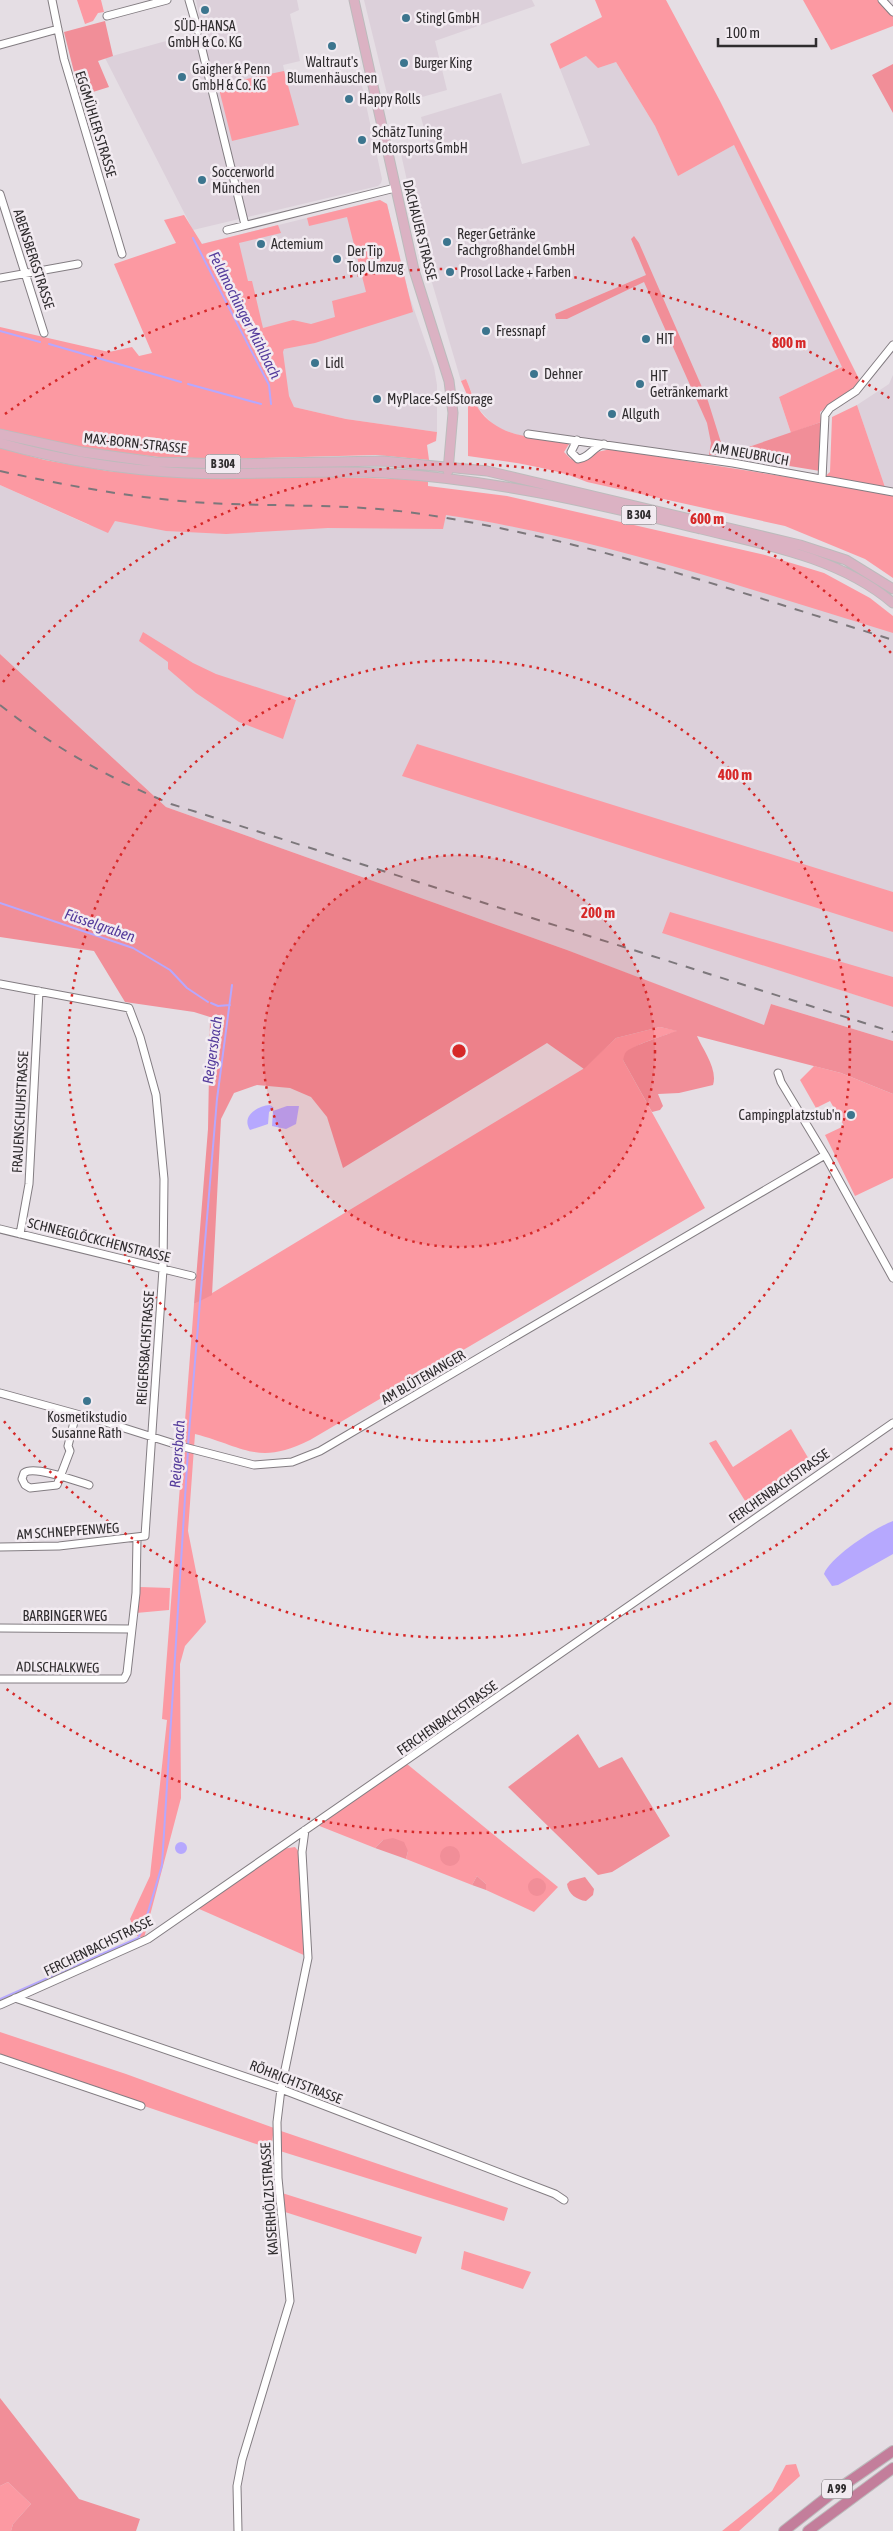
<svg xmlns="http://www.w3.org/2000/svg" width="893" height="2531" font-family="'Asap Condensed',sans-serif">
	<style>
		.built { fill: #dcd0da }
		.green { fill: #fc99a2 }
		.forest { fill: #f18e98 }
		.water { fill: #b6a8fe }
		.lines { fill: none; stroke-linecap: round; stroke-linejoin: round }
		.stream { stroke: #b6a8fe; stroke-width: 2 }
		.minor-casing { stroke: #837d82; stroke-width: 9 }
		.major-casing { stroke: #bcbbbc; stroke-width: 11 }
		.highway-casing { stroke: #bcbbbc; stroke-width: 12 }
		.minor { stroke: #fff; stroke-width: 7 }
		.major { stroke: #dbb2c3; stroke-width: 9 }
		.highway { stroke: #c37e9b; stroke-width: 10 }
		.rail { stroke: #7c777b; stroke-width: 2; stroke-dasharray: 9 9; stroke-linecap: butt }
		.ring { fill: none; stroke: #d62828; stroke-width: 2.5; stroke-dasharray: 2.5 5 }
		.poi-dot { fill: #3c758e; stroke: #f2ebf1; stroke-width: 2 }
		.labels { text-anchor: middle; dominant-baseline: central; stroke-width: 5; stroke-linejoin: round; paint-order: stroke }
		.shield { fill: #f2ebf1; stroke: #6a6568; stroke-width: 1 }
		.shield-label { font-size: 12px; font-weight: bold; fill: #2f2c2e }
		.poi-label { font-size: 14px; fill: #2f2c2e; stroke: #f2ebf1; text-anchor: start }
		.street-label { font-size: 14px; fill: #2f2c2e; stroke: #f2ebf1 }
		.water-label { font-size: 15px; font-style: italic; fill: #533a9b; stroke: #f2ebf1 }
		.centre { fill: #d62828; stroke: #f2ebf1; stroke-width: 2.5 }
		.ring-label { font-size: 15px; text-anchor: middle; font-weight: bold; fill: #d62828; stroke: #f2ebf1; stroke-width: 5; stroke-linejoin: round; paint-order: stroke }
	</style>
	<rect width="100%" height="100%" fill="#e5dee4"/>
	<path class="built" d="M196 0H297L299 10 290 14 300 61 283 65 287 83 359 72 382 179 381 183 378 186 193 230 105 58 202 31Z
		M364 0H532L535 6 435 41 447 90 390 106Z
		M586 56 616 62 655 126 678 175 734 145 843 367 779 397 791 433 734 452H725L714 457 526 430 524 437 495 427 478 408 466 379 461 381 423 252 401 154 425 147 428 144 421 117 501 93 522 164 590 145 560 69Z
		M380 200 387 204 409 295 434 367 437 385V432L346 419 294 407 201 244Z
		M893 375V494L887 493 857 405 889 384Z
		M0 485 89 525 115 520 144 526 446 514 604 543 893 623V986L668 919 662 932 893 1007V1041L771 1004 764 1026 567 950 166 807 0 654Z"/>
	<path class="green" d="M77 0H101L104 12 98 13 93 21 85 24Z
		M595 0H666L720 101 861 383 820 412 821 422 791 433 779 397 842 367 734 145 678 176 655 126 616 62 598 68 586 56 560 69 550 44 602 17Z
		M803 0H881L893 11V26L831 50Z
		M284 71 299 125 232 141 218 85Z
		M380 200 387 204 413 312 315 343 284 349 283 352 289 396 294 407 346 419 437 432 436 441 427 445 429 460 376 455 230 459 159 457 84 449 0 429V327L109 352 132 347 139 356 152 353 114 264 176 243 164 220 184 215 202 244 278 225 281 233 239 243 248 281H252L263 328 293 320 311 324 335 317 332 301 366 292 347 217 309 226 307 218Z
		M466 379C470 388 473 399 478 408 498 439 538 438 571 441L564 452 571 459 583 462 597 452 611 449 819 482 830 472 832 417 857 405 887 493 893 494V578L865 559 785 526 587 482C550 466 508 462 468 456V397L461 381Z
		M0 448 45 460 108 471 154 475 337 477 428 480V486L507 496 765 555 824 573 870 598 893 616V633C745 588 599 538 446 515L443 529 328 528 226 534 166 531 115 521 108 533 0 485Z
		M143 632 193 663 216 674 296 700 283 739 239 722 196 693 168 669V662L139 641Z
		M417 744 893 892V932L402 776Z
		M670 912 893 977V1007L662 933Z
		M660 1027 679 1031C671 1033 639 1043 634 1048 630 1051 627 1056 623 1060L705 1208 310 1440C258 1466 245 1447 195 1434L188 1531 206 1622 185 1646 180 1664 181 1798 144 1938 137 1936 130 1919 150 1876 167 1720 162 1719 194 1304 583 1069 616 1038Z
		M814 1066 841 1073 893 1094V1178L855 1196 825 1135 844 1126 830 1101 816 1108 800 1080Z
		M791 1429 810 1461 747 1504 709 1443 716 1440 733 1467Z
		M140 1587 170 1588 169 1610 136 1613Z
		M407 1764 558 1887 534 1912 486 1890V1884L477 1876 472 1885 406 1859 408 1851 383 1840 375 1848 317 1825Z
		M295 1847 300 1853 306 1956 197 1908 282 1849Z
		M0 2032 126 2074 274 2128 271 2149 0 2057Z
		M281 2131 508 2208 504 2221 280 2151Z
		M282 2193 422 2237 416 2254 285 2212Z
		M464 2251 531 2272 523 2289 461 2269Z
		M796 2464 800 2476 739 2531H722L772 2491 786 2465Z
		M8 2482 31 2504 13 2524 11 2531H0V2486Z"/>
	<path class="forest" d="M105 21 113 56 98 61 109 87 80 96 64 32Z
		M893 64V113L872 75Z
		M634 236 639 243 708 401 724 452 715 455H709L711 443 707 423 644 282 567 319H556L555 314 646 275 631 239Z
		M821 422 820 471 734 457V452Z
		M0 654 166 807 567 950 764 1025 771 1004 893 1041V1094L841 1073 697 1036C703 1050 718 1069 713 1085L679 1093 658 1094 663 1106 660 1110 652 1112 623 1060C624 1057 624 1054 626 1052 629 1047 670 1033 677 1031L660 1027 616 1038 584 1069 547 1043 343 1168 327 1117 311 1097 290 1088 257 1085 234 1093 221 1119 212 1295 194 1304 208 1129 210 1017 194 1012 125 1002 94 951 0 937Z
		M578 1734 599 1768 622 1757 670 1836 612 1872 598 1875 508 1787Z
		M393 1838 404 1842 408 1851 406 1859 375 1848 383 1840Z
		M440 1856a10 10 0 1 1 20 0a10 10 0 1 1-20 0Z
		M477 1876 486 1884V1890L472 1885Z
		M585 1877 594 1889 593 1895 586 1901C577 1900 568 1894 567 1884L570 1881Z
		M528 1887a9 9 0 1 1 18 0a9 9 0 1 1-18 0Z
		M0 2398 79 2499 140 2519 136 2531H11L13 2524 31 2504 8 2482 0 2486Z"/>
	<path class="water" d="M270 1105 274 1108 269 1112 268 1124 250 1130C241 1116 257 1106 270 1105Z
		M287 1106H299L296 1124 286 1129 272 1126 273 1111Z
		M893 1521V1554L838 1585 832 1586 824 1574C830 1557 876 1527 893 1521Z
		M175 1848a6 6 0 1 1 12 0a6 6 0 1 1-12 0Z"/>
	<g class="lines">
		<path class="stream" d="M193 238 269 385 271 404
			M0 331 40 342
			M49 344 181 382
			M188 384 261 404
			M0 903 133 948 170 970 187 988 208 1002
			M211 1003 218 1006 230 1005
			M188 1445 217 1099 232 985
			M0 1999 138 1938 143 1929 162 1865 188 1450"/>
		<g class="minor-casing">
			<path id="minor" d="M52 0 64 59 122 254
				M189 0 198 31
				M882 0 893 12
				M107 16 167 0
				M200 41 245 225
				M0 45 58 29
				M0 194 44 333
				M227 230 395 188
				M0 278 78 264
				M528 434 733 463 893 492
				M577 440 571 452 578 459C590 458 593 446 604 444
				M822 479 825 415 830 408 856 391 893 345
				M0 984 129 1008 140 1037 156 1095 164 1179 163 1269 145 1536 59 1546 0 1547
				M778 1073 781 1082 825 1155 893 1278
				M0 1229 192 1276
				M20 1234 29 1184 39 991
				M0 1393 102 1421 184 1447 254 1465 292 1462 320 1451 825 1155
				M76 1414 68 1446 70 1451 57 1485 30 1488 25 1485 22 1479 24 1473C34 1465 76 1481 89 1485
				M0 1628 131 1629
				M0 1679H124L127 1673 136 1593 137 1538
				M15 1998 281 2089 555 2194 564 2200
				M0 2005 148 1939 893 1423
				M0 2058 141 2106
				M238 2531 237 2486 242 2460 290 2301 278 2178 277 2122 281 2089 308 1958 302 1852 305 1830"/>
		</g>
		<g class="major-casing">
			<path id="major" d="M354 0 414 270 449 381 453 413 448 471
				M0 434 82 452 155 462 228 464 383 461 487 471 800 545 846 560 893 589
				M0 443C61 460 123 470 186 473 252 476 318 469 384 473 493 479 596 504 701 529 767 545 840 558 893 603"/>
		</g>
		<g class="highway-casing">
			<path id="highway" d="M784 2531 831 2494 893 2451
				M808 2531 893 2468"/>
		</g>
		<use href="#minor" class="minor"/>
		<use href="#major" class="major"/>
		<use href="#highway" class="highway"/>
		<path class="rail" d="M0 471C69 486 138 499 208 503 282 507 355 503 428 515 587 540 740 592 893 640
			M0 705C53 747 109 778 171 804L893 1032"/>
	</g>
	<circle cx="459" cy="1051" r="196" fill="#d62828" fill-opacity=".12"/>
	<g class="ring">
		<circle cx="459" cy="1051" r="196"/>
		<circle cx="459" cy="1051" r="391"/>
		<path d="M892 1448A587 587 0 0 1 3 1420M3 682A587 587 0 0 1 892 654"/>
		<path d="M891 1703A782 782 0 0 1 5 1688M5 414A782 782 0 0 1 891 399"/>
	</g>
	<g class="poi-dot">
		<circle cx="205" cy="10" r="5"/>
		<circle cx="406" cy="18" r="5"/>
		<circle cx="332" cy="46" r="5"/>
		<circle cx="404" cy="63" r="5"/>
		<circle cx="182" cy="77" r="5"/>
		<circle cx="349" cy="99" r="5"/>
		<circle cx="362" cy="140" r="5"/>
		<circle cx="202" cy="180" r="5"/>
		<circle cx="447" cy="242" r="5"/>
		<circle cx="261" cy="244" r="5"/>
		<circle cx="337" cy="259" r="5"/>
		<circle cx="450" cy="272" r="5"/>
		<circle cx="486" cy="331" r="5"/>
		<circle cx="646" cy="339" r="5"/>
		<circle cx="315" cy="363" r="5"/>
		<circle cx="534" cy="374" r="5"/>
		<circle cx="640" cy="384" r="5"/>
		<circle cx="377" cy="399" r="5"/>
		<circle cx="612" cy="414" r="5"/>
		<circle cx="851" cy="1115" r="5"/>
		<circle cx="87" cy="1401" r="5"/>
	</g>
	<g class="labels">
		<g class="shield">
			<rect x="205.5" y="454.5" width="35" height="19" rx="4"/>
			<rect x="621.5" y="505.5" width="35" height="19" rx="4"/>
			<rect x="822" y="2479.5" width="30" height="19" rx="4"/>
		</g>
		<g class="shield-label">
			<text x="223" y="464">B 304</text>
			<text x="639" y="515">B 304</text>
			<text x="837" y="2489">A 99</text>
		</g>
		<g class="poi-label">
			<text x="416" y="18">Stingl GmbH</text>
			<text x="205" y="26" text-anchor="middle">SÜD-HANSA<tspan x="205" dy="16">GmbH &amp; Co. KG</tspan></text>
			<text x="332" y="62" text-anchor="middle">Waltraut's<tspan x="332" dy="16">Blumenhäuschen</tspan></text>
			<text x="414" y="63">Burger King</text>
			<text x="192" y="69">Gaigher &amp; Penn<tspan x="192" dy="16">GmbH &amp; Co. KG</tspan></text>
			<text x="359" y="99">Happy Rolls</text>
			<text x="372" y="132">Schätz Tuning<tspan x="372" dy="16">Motorsports GmbH</tspan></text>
			<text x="212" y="172">Soccerworld<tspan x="212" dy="16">München</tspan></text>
			<text x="457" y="234">Reger Getränke<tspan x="457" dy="16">Fachgroßhandel GmbH</tspan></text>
			<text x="271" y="244">Actemium</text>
			<text x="347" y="251">Der Tip<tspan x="347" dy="16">Top Umzug</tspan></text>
			<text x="460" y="272">Prosol Lacke + Farben</text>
			<text x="496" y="331">Fressnapf</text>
			<text x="656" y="339">HIT</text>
			<text x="325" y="363">Lidl</text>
			<text x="544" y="374">Dehner</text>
			<text x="650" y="376">HIT<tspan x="650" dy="16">Getränkemarkt</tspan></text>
			<text x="387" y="399">MyPlace-SelfStorage</text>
			<text x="622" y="414">Allguth</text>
			<text x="841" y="1115" text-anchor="end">Campingplatzstub'n</text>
			<text x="87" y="1417" text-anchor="middle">Kosmetikstudio<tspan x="87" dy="16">Susanne Rath</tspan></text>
		</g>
		<g class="street-label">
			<text transform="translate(96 124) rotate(73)">EGGMÜHLER STRASSE</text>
			<text transform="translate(420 230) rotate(76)">DACHAUER STRASSE</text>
			<text transform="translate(34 259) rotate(72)">ABENSBERGSTRASSE</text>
			<text transform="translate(135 443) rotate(6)">MAX-BORN-STRASSE</text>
			<text transform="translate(751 454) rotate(10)">AM NEUBRUCH</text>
			<text transform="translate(20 1112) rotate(-87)">FRAUENSCHUHSTRASSE</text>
			<text transform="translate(99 1240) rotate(14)">SCHNEEGLÖCKCHENSTRASSE</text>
			<text transform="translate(145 1348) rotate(-86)">REIGERSBACHSTRASSE</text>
			<text transform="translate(423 1377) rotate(-30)">AM BLÜTENANGER</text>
			<text transform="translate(779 1486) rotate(-35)">FERCHENBACHSTRASSE</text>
			<text transform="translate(68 1531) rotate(-4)">AM SCHNEPFENWEG</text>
			<text x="65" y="1616">BARBINGER WEG</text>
			<text transform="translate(58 1667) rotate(1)">ADLSCHALKWEG</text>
			<text transform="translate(447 1718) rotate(-35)">FERCHENBACHSTRASSE</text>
			<text transform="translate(98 1946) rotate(-26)">FERCHENBACHSTRASSE</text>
			<text transform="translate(296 2082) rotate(21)">RÖHRICHTSTRASSE</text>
			<text transform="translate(269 2199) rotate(-94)">KAISERHÖLZLSTRASSE</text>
		</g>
		<g class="water-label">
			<text transform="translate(245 315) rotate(63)">Feldmochinger Mühlbach</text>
			<text transform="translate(100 925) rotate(19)">Füsselgraben</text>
			<text transform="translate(212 1050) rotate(-82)">Reigersbach</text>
			<text transform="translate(177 1454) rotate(-86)">Reigersbach</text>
		</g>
	</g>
	<circle cx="459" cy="1051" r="8" class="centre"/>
	<g class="ring-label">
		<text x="789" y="348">800 m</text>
		<text x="707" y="524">600 m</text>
		<text x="735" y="780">400 m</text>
		<text x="598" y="918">200 m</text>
	</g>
	<path d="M718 38v8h98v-8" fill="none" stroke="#2f2c2e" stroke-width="2.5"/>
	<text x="726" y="38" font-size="15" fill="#2f2c2e" stroke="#f2ebf1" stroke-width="4" paint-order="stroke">100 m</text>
</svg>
